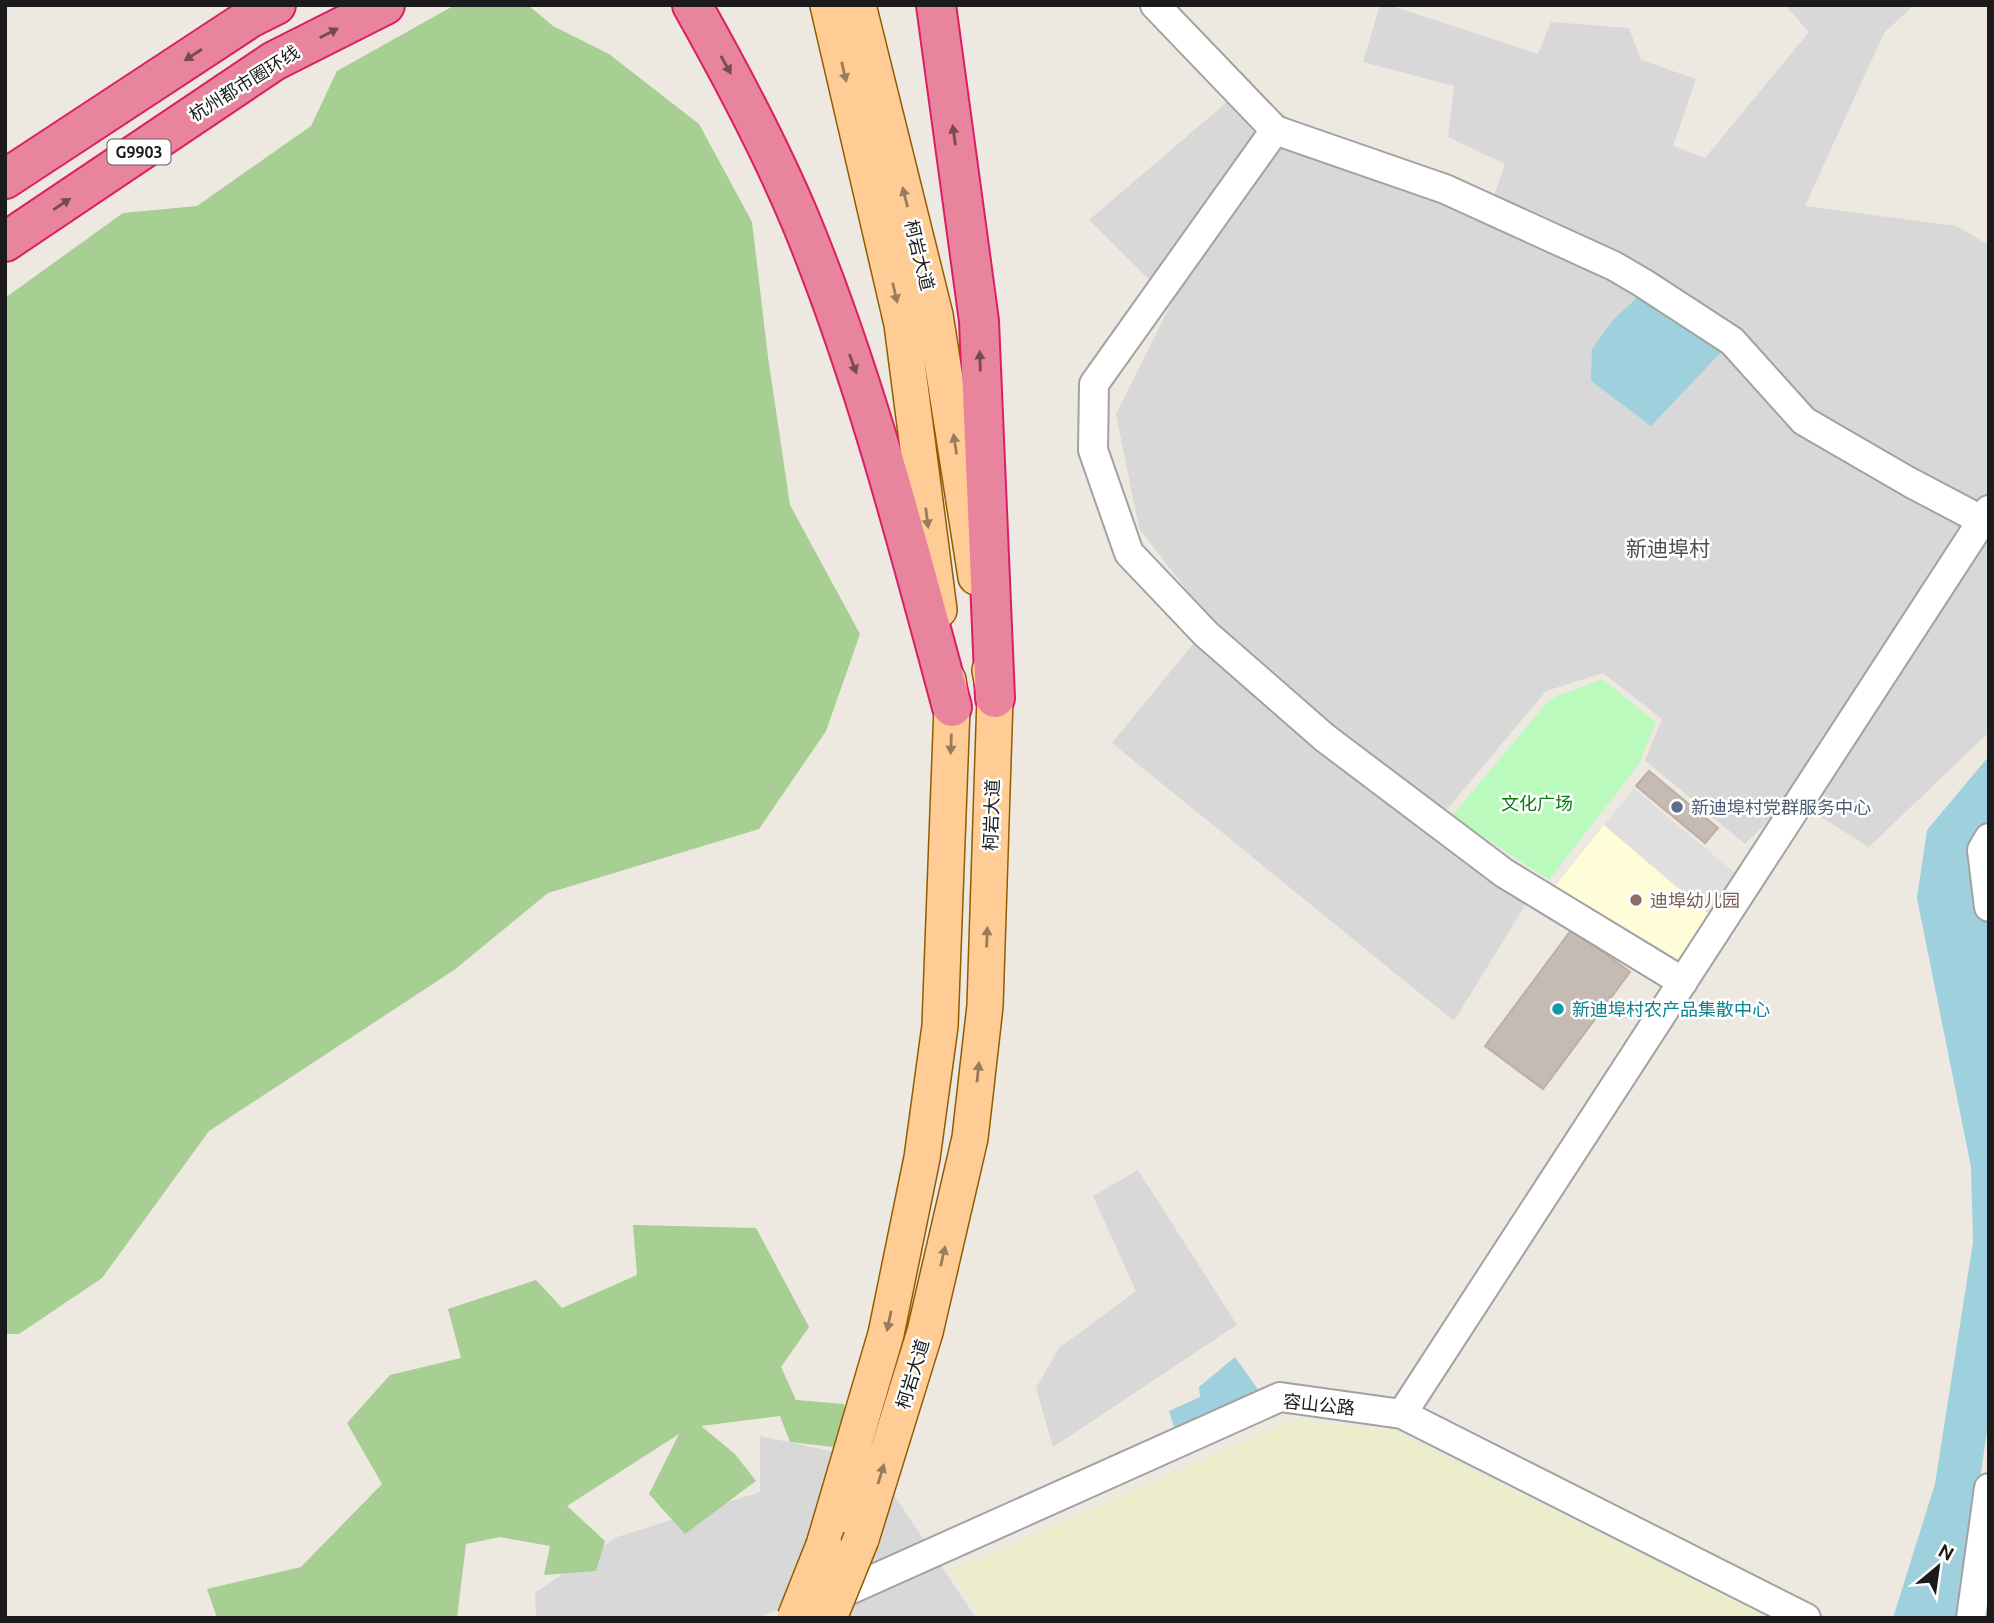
<svg xmlns="http://www.w3.org/2000/svg" width="1994" height="1623" font-family="Ubuntu,'Noto Sans SC',sans-serif">
	<style>
		.residential { fill: #d9d8d8 }
		.education { fill: #fffdd7 }
		.farmland { fill: #ecedca }
		.forest { fill: #a7ce93 }
		.park { fill: #bafbbd }
		.parking { fill: #dfdfdf }
		.water { fill: #9ed1dd }
		.building { fill: #c5bab4; stroke: #bfaea2; stroke-width: 2 }
		.lines { fill: none; stroke-linecap: round; stroke-linejoin: round }
		.minor-casing { stroke: #a2a2a2; stroke-width: 32 }
		.major-casing { stroke: #925c00; stroke-width: 38 }
		.highway-casing { stroke: #db1e66; stroke-width: 42 }
		.minor { stroke: #fff; stroke-width: 28 }
		.major { stroke: #fecc94; stroke-width: 35 }
		.highway { stroke: #e8849b; stroke-width: 38 }
		.major-bridge-casing { stroke: #925c00; stroke-width: 38; stroke-linecap: butt }
		.major-bridge { stroke: #fecc94; stroke-width: 35 }
		.oneway { fill: #774a55 }
		.oneway2 { fill: #987c5e }
		.service-dot { fill: #5c6f8a; stroke: #fff; stroke-width: 2.5 }
		.education-dot { fill: #8d6e63; stroke: #fff; stroke-width: 2.5 }
		.culture-dot { fill: #0f9aa8; stroke: #fff; stroke-width: 2.5 }
		.labels { text-anchor: middle; dominant-baseline: central; stroke-width: 5; stroke-linejoin: round; paint-order: stroke }
		.shield { fill: #fff; stroke: #5f5f5f; stroke-width: 2 }
		.shield-label { font-size: 16px; font-weight: bold; fill: #1b1b1b }
		.street-label { font-size: 18px; fill: #1b1b1b; stroke: #fff }
		.park-label { font-size: 18px; fill: #087b0d; stroke: #fff }
		.service-label { font-size: 18px; fill: #4e5e75; stroke: #fff; text-anchor: start }
		.education-label { font-size: 18px; fill: #785e54; stroke: #fff; text-anchor: start }
		.culture-label { font-size: 18px; fill: #0d838f; stroke: #fff; text-anchor: start }
		.quarter-label { font-size: 21px; fill: #4e4e4e; stroke: #fff }
	</style>
	<rect width="100%" height="100%" fill="#ede8e0"/>
	<path class="residential" d="M1380 5H1389L1538 54 1551 22 1629 28 1641 60 1696 79 1673 146 1705 158 1809 32 1785 5H1914L1884 33 1805 206 1956 226 1989 245V732L1869 847 1791 798 1745 844 1645 760 1662 719 1603 673 1546 691 1443 814 1540 881 1454 1021 1112 743 1211 622 1139 528 1116 414 1172 302 1089 220 1248 84 1294 123 1492 202 1505 164 1448 137 1454 86 1363 62Z
		M1138 1170 1237 1325 1053 1447 1036 1388 1059 1348 1136 1291 1093 1196Z
		M760 1436 870 1459 976 1618H804L794 1602 759 1618H536L535 1593 617 1537 760 1492Z"/>
	<path class="education" d="M1604 825 1710 915 1680 960 1555 886Z"/>
	<path class="farmland" d="M1293 1420 1393 1430 1759 1612 1753 1618H981L951 1571Z"/>
	<path class="forest" d="M455 5H528L553 26 609 54 699 124 752 222 768 357 790 505 860 634 826 731 759 829 548 893 454 970 209 1131 102 1278 19 1334H5V298L123 213 197 206 311 126 337 71Z
		M633 1225 756 1228 809 1327 781 1367 796 1400 844 1404 851 1449 790 1442 780 1416 701 1426 735 1454 756 1481 685 1534 649 1494 679 1434 567 1506 605 1541 596 1571 544 1575 550 1546 500 1537 466 1544 457 1618H217L207 1589 301 1567 382 1484 347 1423 390 1375 461 1358 448 1309 536 1280 562 1308 637 1275Z"/>
	<path class="park" d="M1602 679 1656 722 1639 764 1549 880 1452 816 1550 699Z"/>
	<path class="parking" d="M1634 789 1740 877 1710 915 1604 825Z"/>
	<path class="water" d="M1641 294 1726 347 1651 426 1591 381 1592 349 1613 320Z
		M1989 756V830L1977 849 1989 938V1417L1960 1618H1893L1935 1484 1973 1242 1971 1167 1917 898 1927 830Z
		M1235 1357 1262 1395 1175 1430 1169 1411 1200 1397 1199 1387Z"/>
	<path class="building" d="M1649 771 1718 828 1705 843 1636 786Z
		M1572 929 1630 972 1543 1089 1485 1046Z"/>
	<g class="lines">
		<g class="minor-casing">
			<path id="minor" d="M1155 5 1275 130
				M1989 838 1982 850 1989 907
				M1683 982 1504 873 1325 738 1206 634 1129 553 1093 450 1094 384 1275 130 1445 189 1614 266 1643 283 1732 341 1804 421 1911 483 1989 524
				M1402 1414 1989 510
				M827 1600 1280 1397 1402 1414 1806 1618
				M1971 1618 1989 1488"/>
		</g>
		<g class="major-casing">
			<path id="major" d="M828 5 902 324 939 610
				M858 5 935 315 976 577
				M861 1539 925 1332 970 1138 985 1006 995 698 990 670
				M824 1545 886 1334 922 1158 940 1026 952 707 948 680"/>
		</g>
		<g class="highway-casing">
			<path id="highway" d="M692 5C732 76 771 149 802 224 866 380 908 544 952 707
				M936 5 979 321 995 698
				M5 179 250 18 276 5
				M5 242 274 61 385 5"/>
		</g>
		<use href="#minor" class="minor"/>
		<use href="#major" class="major"/>
		<use href="#highway" class="highway"/>
		<g class="major-bridge-casing">
			<path id="major-bridge" d="M795 1618 824 1545
				M829 1618 861 1539"/>
		</g>
		<use href="#major-bridge" class="major-bridge"/>
	</g>
	<defs><path id="oneway-solid" d="M-6-.8H1V-3.2L6.5 0L1 3.2V.8H-6Z" transform="scale(1.75)"/></defs>
	<g class="oneway">
		<use href="#oneway-solid" transform="translate(329 33) rotate(-27)"/>
		<use href="#oneway-solid" transform="translate(193 55) rotate(147)"/>
		<use href="#oneway-solid" transform="translate(726 65) rotate(61)"/>
		<use href="#oneway-solid" transform="translate(954 135) rotate(-98)"/>
		<use href="#oneway-solid" transform="translate(62 204) rotate(-34)"/>
		<use href="#oneway-solid" transform="translate(980 361) rotate(-92)"/>
		<use href="#oneway-solid" transform="translate(853 364) rotate(70)"/>
	</g>
	<g class="oneway2">
		<use href="#oneway-solid" transform="translate(844 72) rotate(77)"/>
		<use href="#oneway-solid" transform="translate(905 197) rotate(-104)"/>
		<use href="#oneway-solid" transform="translate(895 293) rotate(77)"/>
		<use href="#oneway-solid" transform="translate(955 444) rotate(-99)"/>
		<use href="#oneway-solid" transform="translate(927 518) rotate(83)"/>
		<use href="#oneway-solid" transform="translate(951 744) rotate(92)"/>
		<use href="#oneway-solid" transform="translate(987 937) rotate(-88)"/>
		<use href="#oneway-solid" transform="translate(978 1072) rotate(-84)"/>
		<use href="#oneway-solid" transform="translate(943 1256) rotate(-77)"/>
		<use href="#oneway-solid" transform="translate(889 1321) rotate(102)"/>
		<use href="#oneway-solid" transform="translate(881 1474) rotate(-73)"/>
	</g>
	<circle class="service-dot" cx="1677" cy="807" r="7"/>
	<circle class="education-dot" cx="1636" cy="900" r="7"/>
	<circle class="culture-dot" cx="1558" cy="1009" r="7"/>
	<g class="labels">
		<rect class="shield" x="107.5" y="139.5" width="63" height="25" rx="5"/>
		<g class="shield-label">
			<text x="139" y="152">G9903</text>
		</g>
		<g class="street-label">
			<text transform="translate(244 83) rotate(-32)">杭州都市圈环线</text>
			<text transform="translate(920 255) rotate(76)">柯岩大道</text>
			<text transform="translate(991 815) rotate(-88)">柯岩大道</text>
			<text transform="translate(912 1374) rotate(-73)">柯岩大道</text>
			<text transform="translate(1319 1404) rotate(6)">容山公路</text>
		</g>
		<g class="park-label">
			<text x="1537" y="803">文化广场</text>
		</g>
		<g class="service-label">
			<text x="1691" y="807">新迪埠村党群服务中心</text>
		</g>
		<g class="education-label">
			<text x="1650" y="900">迪埠幼儿园</text>
		</g>
		<g class="culture-label">
			<text x="1572" y="1009">新迪埠村农产品集散中心</text>
		</g>
		<g class="quarter-label">
			<text x="1668" y="548">新迪埠村</text>
		</g>
	</g>
	<rect width="1994" height="1623" fill="none" stroke="#1b1b1b" stroke-width="14"/>
	<g transform="translate(1938 1567) rotate(29)" stroke="#ffffff" stroke-width="5" paint-order="stroke">
	<path d="M0-5L12 26L0 18L-12 26Z" fill="#1b1b1b"/>
	<text y="-10" font-size="19" font-weight="bold" text-anchor="middle" fill="#1b1b1b">N</text>
	</g>
</svg>
